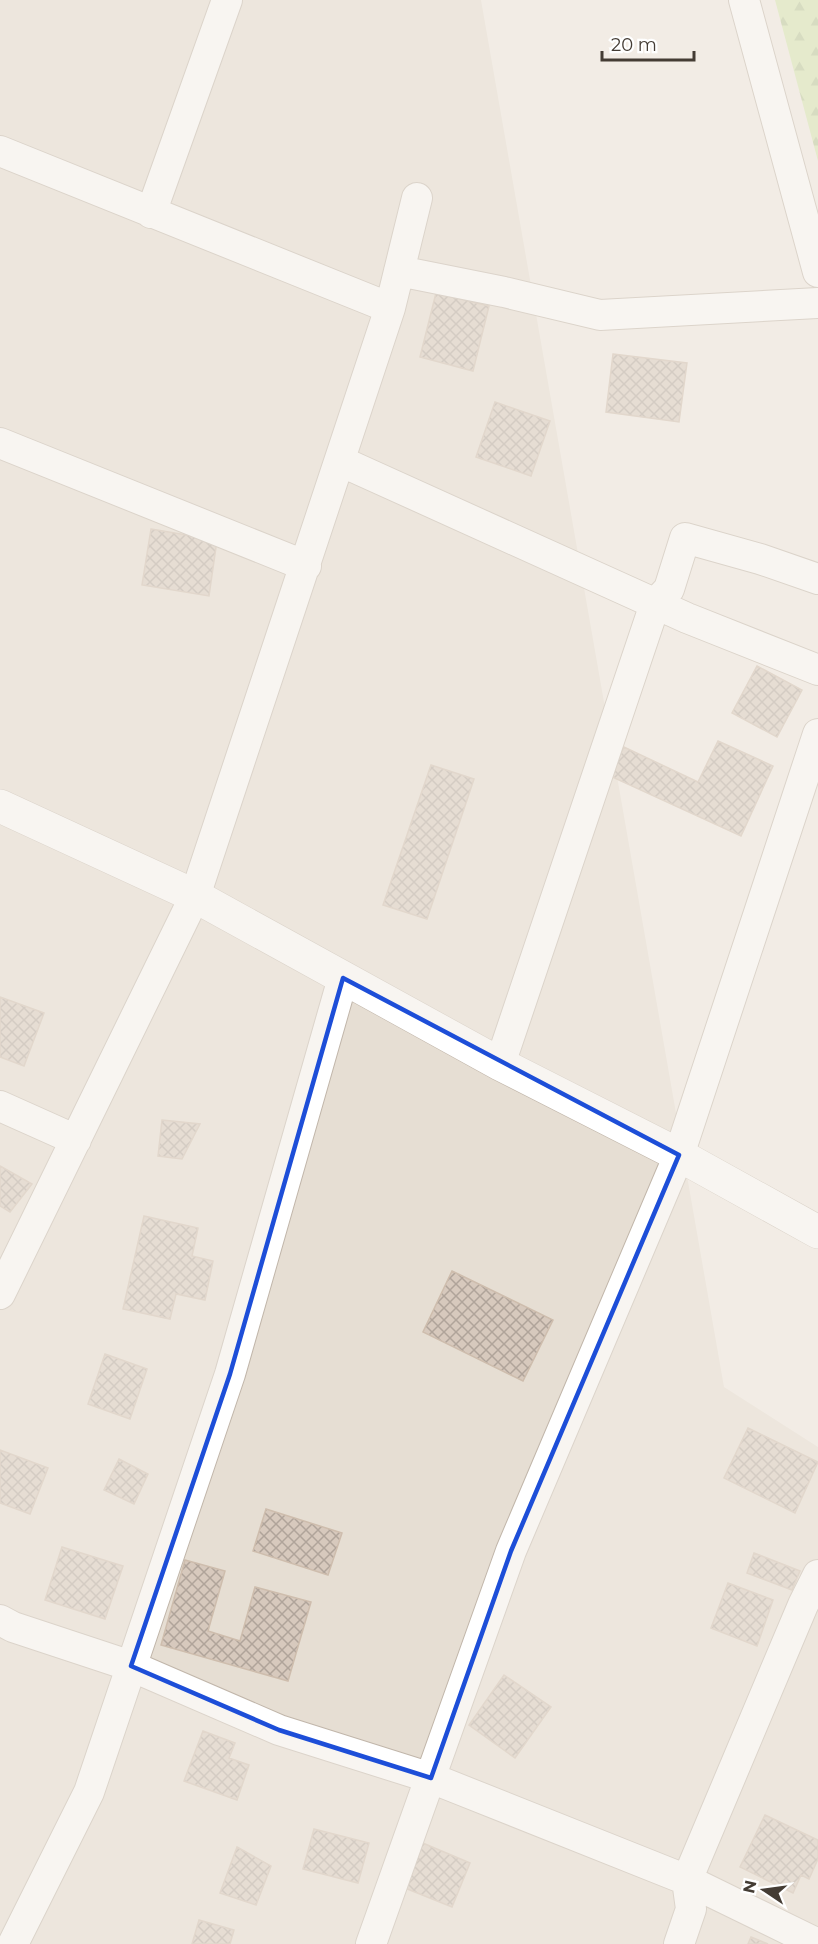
<svg xmlns="http://www.w3.org/2000/svg" width="818" height="1944" font-family="Montserrat,sans-serif">
	<style>
		.residential { fill: #e6ded3 }
		.forest { fill: url(#forest-firs) }
		.building { fill: url(#building-cross-hatch); stroke: #cebdad; stroke-width: 1.5 }
		.lines { fill: none; stroke-linecap: round; stroke-linejoin: round }
		.minor-casing { stroke: #c1b6aa; stroke-width: 32 }
		.tertiary-casing { stroke: #c1b6aa; stroke-width: 34 }
		.minor { stroke: #fff; stroke-width: 30 }
		.tertiary { stroke: #fff; stroke-width: 33 }
		.marked { fill: none; stroke: #1d4ed8; stroke-width: 4.5; stroke-linejoin: round }
	</style>
	<defs>
		<pattern id="forest-firs" width="22" height="20" patternUnits="userSpaceOnUse" patternTransform="scale(1.5)"><rect width="22" height="20" fill="#d4e7ad"/><path d="M5 1l3.5 6h-7zM16 11l3.5 6h-7z" fill="#b7c795"/></pattern>
		<pattern id="building-cross-hatch" width="8" height="8" patternUnits="userSpaceOnUse" patternTransform="scale(1.5)"><rect width="8" height="8" fill="#d7c9bd"/><path d="M0 0l8 8M0 8l8-8" fill="none" stroke="#b0a49a"/></pattern>
	</defs>
	<rect width="100%" height="100%" fill="#f2ece5"/>
	<path class="residential" d="M0 0H481L724 1387 818 1447V1944H0Z"/>
	<path class="forest" d="M775 0H818V161Z"/>
	<path class="building" d="M436 293 489 306 473 371 420 357Z
		M613 354 687 363 679 422 606 412Z
		M495 402 550 421 531 476 476 457Z
		M151 529 217 540 209 596 142 585Z
		M757 666 802 690 777 737 732 713Z
		M718 741 773 766 741 836 610 776 624 747 698 782Z
		M431 765 474 779 427 919 383 905Z
		M0 997 44 1013 24 1066 0 1057Z
		M162 1120 200 1124 182 1159 158 1156Z
		M0 1166 32 1184 10 1212 0 1206Z
		M144 1216 198 1228 192 1256 213 1261 205 1300 176 1294 170 1319 123 1309Z
		M452 1271 553 1320 523 1381 423 1332Z
		M105 1354 147 1369 130 1419 88 1404Z
		M748 1428 818 1462 795 1513 724 1478Z
		M0 1450 48 1468 30 1514 0 1503Z
		M119 1459 148 1474 134 1504 104 1490Z
		M266 1509 342 1533 328 1575 253 1551Z
		M62 1547 123 1566 105 1619 45 1600Z
		M754 1553 800 1571 792 1590 747 1573Z
		M185 1560 225 1571 208 1631 240 1641 255 1587 311 1602 288 1681 161 1645Z
		M728 1583 773 1600 757 1646 711 1628Z
		M504 1675 551 1707 515 1758 469 1725Z
		M203 1731 235 1743 229 1758 249 1765 237 1800 184 1781Z
		M765 1815 818 1840V1859L809 1879 801 1875 793 1893 740 1867Z
		M314 1829 369 1843 358 1883 303 1869Z
		M418 1841 470 1863 452 1907 400 1886Z
		M237 1847 271 1866 256 1905 220 1893Z
		M199 1920 234 1930 230 1944H192Z
		M751 1937 768 1944H748Z"/>
	<g class="lines">
		<g class="minor-casing">
			<path id="minor" d="M744 0 818 272
				M0 151 390 308
				M151 213 227 0
				M399 271 504 292 600 315 818 303
				M0 443 306 566
				M340 461 687 618 818 670
				M500 1064 655 604 669 589 685 538 760 559 818 579
				M0 1106 76 1140
				M0 1294 195 896 390 308 417 198
				M0 1620 13 1627 131 1666 279 1730 431 1778 687 1880 818 1944
				M13 1944 89 1792 230 1374 343 978
				M371 1944 511 1551 679 1155 818 734
				M679 1944 691 1909 687 1880 803 1605 818 1575"/>
		</g>
		<g class="tertiary-casing">
			<path id="tertiary" d="M0 806 195 896 500 1064 679 1155 818 1232"/>
		</g>
		<use href="#minor" class="minor"/>
		<use href="#tertiary" class="tertiary"/>
	</g>
	<path d="M0 0H818V1944H0ZM343 978 679 1155 511 1551 431 1778 279 1730 131 1666 230 1374Z" fill="#f2ece5" fill-opacity=".55" fill-rule="evenodd"/>
	<path class="marked" d="M343 978 679 1155 511 1551 431 1778 279 1730 131 1666 230 1374Z"/>
	<g transform="translate(764 1890) rotate(283)" stroke="#ffffff" stroke-width="4.5" paint-order="stroke">
	<path d="M0-4.5L10 22L0 15L-10 22Z" fill="#443c34"/>
	<text y="-9" font-size="16" font-weight="bold" text-anchor="middle" fill="#443c34">N</text>
	</g>
	<path d="M602 51v9h92v-9" fill="none" stroke="#443c34" stroke-width="3"/>
	<text x="611" y="51" font-size="18" fill="#443c34" stroke="#ffffff" stroke-width="4.5" paint-order="stroke">20 m</text>
</svg>
